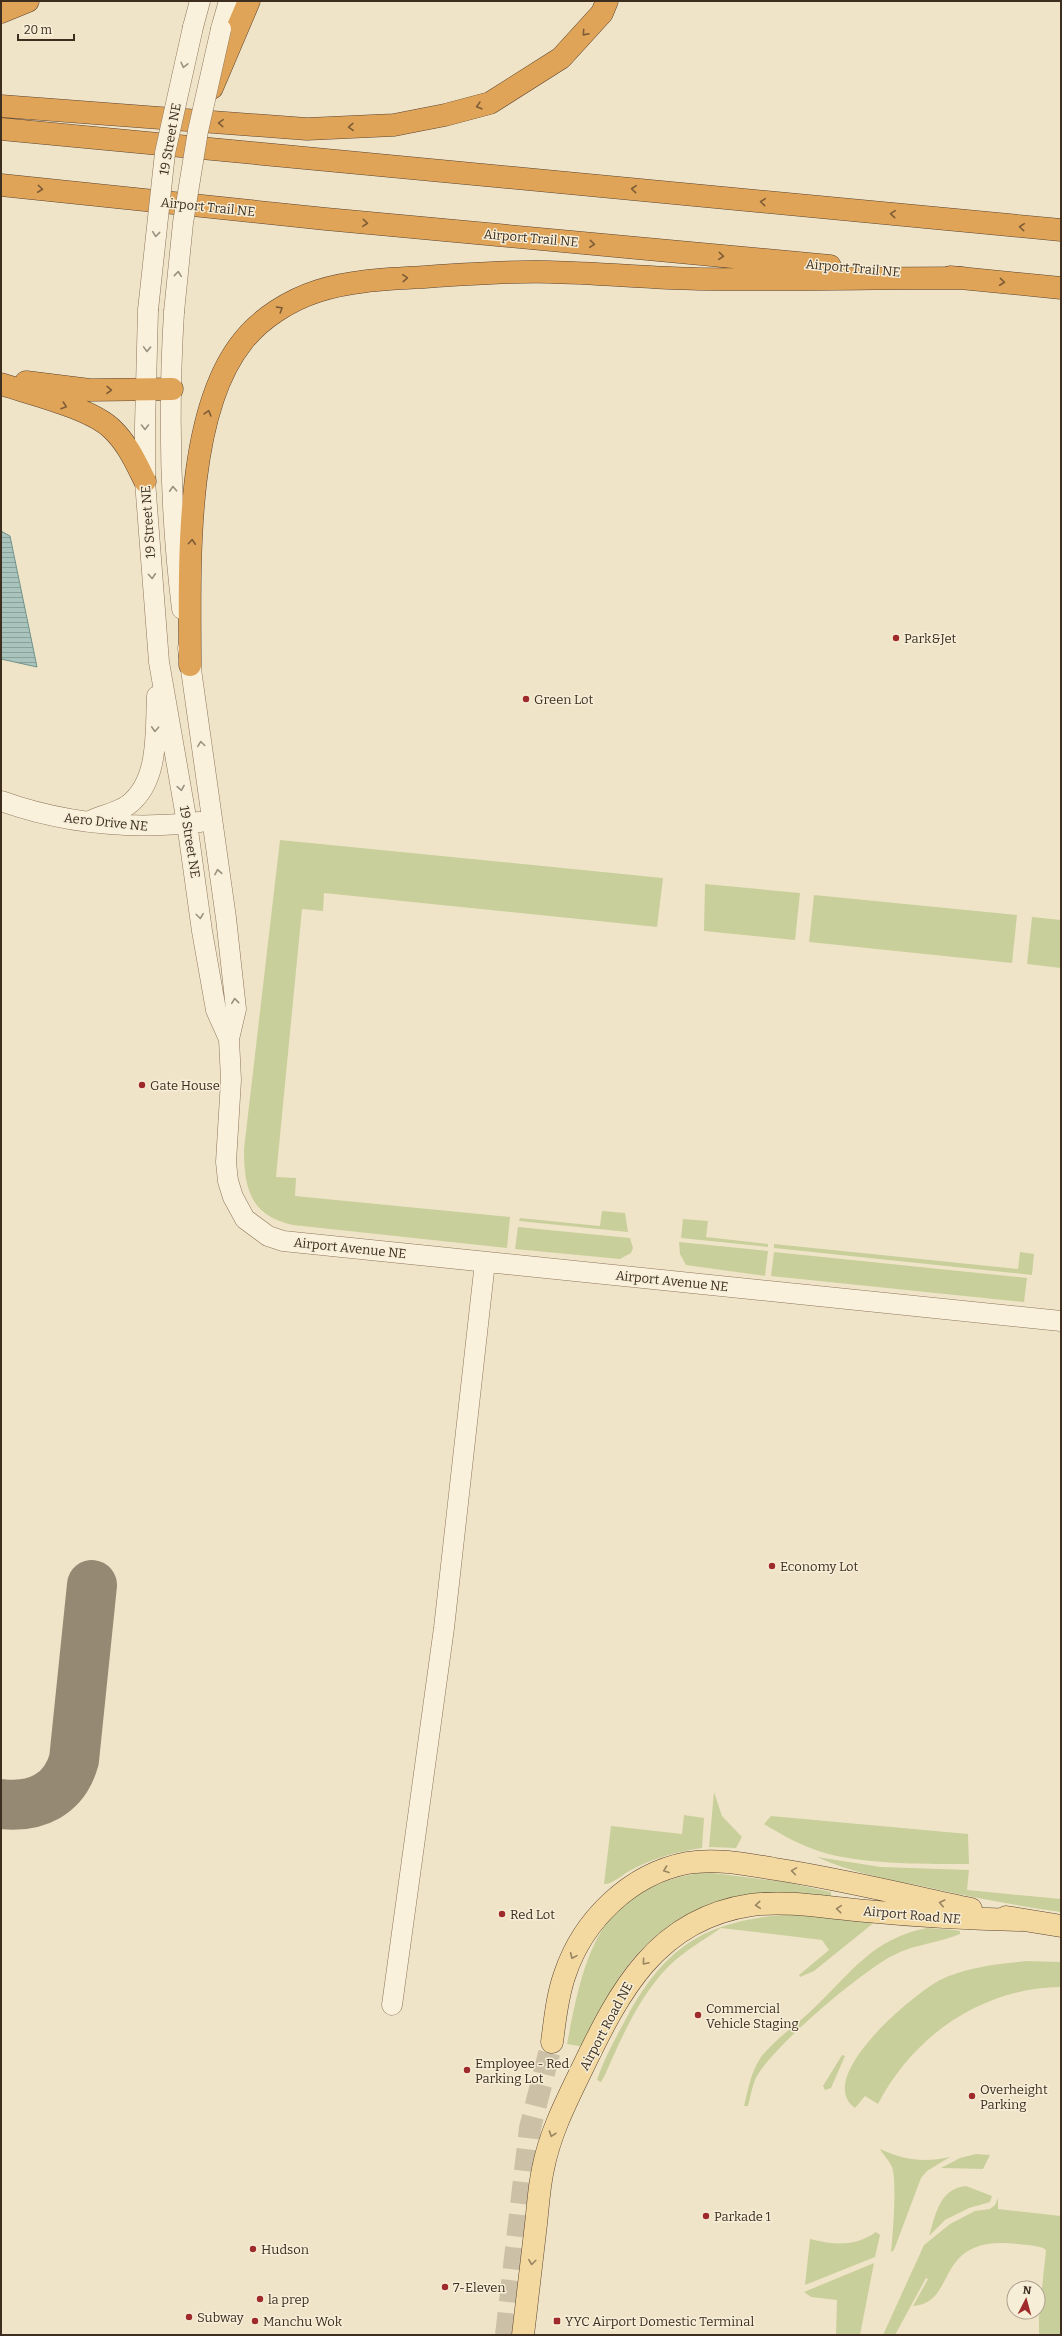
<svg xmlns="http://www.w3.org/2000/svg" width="1062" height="2336" font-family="Bitter,serif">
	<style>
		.grass { fill: #c9cf9b }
		.water { fill: url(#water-rules); stroke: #6f938a }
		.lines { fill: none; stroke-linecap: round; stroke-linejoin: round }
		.taxiway { stroke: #968974; stroke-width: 50 }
		.major-tunnel { stroke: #ccc0a6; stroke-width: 22; stroke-dasharray: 22 11; stroke-linecap: butt }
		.minor-casing { stroke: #8d765c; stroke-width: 21 }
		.major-casing { stroke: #5b4430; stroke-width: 23 }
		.highway-casing { stroke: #5b4430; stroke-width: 23 }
		.minor { stroke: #faf1dc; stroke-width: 20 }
		.major { stroke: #f3d9a0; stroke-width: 22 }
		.highway { stroke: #e0a458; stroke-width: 22 }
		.minor-bridge-casing { stroke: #8d765c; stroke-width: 21; stroke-linecap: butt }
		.minor-bridge { stroke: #faf1dc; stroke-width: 20 }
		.oneway { stroke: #7e5d36 }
		.oneway2 { stroke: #9c907e }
		.oneway3 { stroke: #988460 }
		.poi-dot { fill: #9e2a2b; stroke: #f7eed8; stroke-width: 1.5 }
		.labels { text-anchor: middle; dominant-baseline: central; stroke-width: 3; stroke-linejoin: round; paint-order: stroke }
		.street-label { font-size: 13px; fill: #3d2e20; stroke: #f7eed8 }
		.poi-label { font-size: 13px; fill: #3d2e20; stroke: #f7eed8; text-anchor: start }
	</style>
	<defs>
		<pattern id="water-rules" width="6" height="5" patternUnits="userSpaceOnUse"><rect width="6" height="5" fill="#a9c4bc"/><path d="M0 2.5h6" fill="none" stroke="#8ba098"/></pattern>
	</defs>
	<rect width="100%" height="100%" fill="#f0e4c8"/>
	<path class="grass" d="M280 840 663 878 657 927 324 893 323 911 302 909 276 1177 296 1178 295 1196 510 1217 507 1248 293 1225C250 1216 244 1188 244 1149Z
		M705 884 800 893 795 940 704 931Z
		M814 895 1017 915 1012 963 809 942Z
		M1032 917 1061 920V968L1027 964Z
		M602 1211 625 1213 628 1232 519 1221 520 1218 600 1226Z
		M683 1219 708 1221 706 1237 768 1244V1247L681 1238Z
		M518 1227 630 1238 633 1248 631 1253 620 1259 515 1249Z
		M679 1242 768 1251 765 1276 686 1265 680 1254Z
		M774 1244 1018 1269 1020 1252 1034 1254 1032 1275 774 1248Z
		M774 1252 1027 1278 1024 1302 771 1276Z
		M714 1792 722 1816 742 1837 736 1848 709 1847Z
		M684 1815 704 1818 702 1848C676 1852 654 1858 631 1870 623 1874 612 1885 604 1884L611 1826 682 1834Z
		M771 1816 968 1834 969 1864C926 1864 853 1865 813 1849 796 1843 779 1833 764 1824Z
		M817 1857 881 1867 969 1870 967 1890 1061 1899V1912C1012 1905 965 1896 917 1885 881 1878 850 1872 817 1857Z
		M705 1872 785 1882 831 1892V1896C748 1889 679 1897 625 1969 608 1992 597 2020 585 2047L567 2044C585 1952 598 1888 705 1872Z
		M793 1914 876 1921 814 1971 800 1977 799 1975 829 1950 822 1940 721 1928C704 1940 684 1951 669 1966 639 1996 621 2039 604 2077L601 2082 597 2080C604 2059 616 2037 627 2017 667 1943 709 1920 793 1914Z
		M927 1928 955 1930 960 1931V1934C939 1943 915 1944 894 1955 864 1969 767 2051 755 2080 752 2088 750 2098 748 2106H744C748 2089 751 2072 761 2057 776 2038 798 2024 815 2007 853 1971 872 1939 927 1928Z
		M1027 1961 1061 1962V1987C982 1988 914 2035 878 2104L865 2096 855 2108C813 2078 913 1994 940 1980 966 1967 998 1964 1027 1961Z
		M842 2055 845 2056 831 2088 825 2090 823 2086Z
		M880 2149C904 2160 924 2163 950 2157L927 2171 921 2178 894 2250 891 2252C893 2236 897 2180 892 2167 889 2160 883 2155 880 2149Z
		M976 2154 990 2155 983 2169 941 2168 960 2158Z
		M966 2186 992 2196 990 2202 969 2208 945 2220 929 2236C936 2214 939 2189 966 2186Z
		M998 2198V2209L1061 2216V2335H1040L1039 2333V2317L1046 2250C1040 2245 1025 2245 1017 2244 932 2234 959 2303 913 2306L928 2279 926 2278 895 2335H883L924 2245 950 2224 975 2211 990 2209 995 2205Z
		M876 2232 880 2235 875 2257 805 2285 810 2239C834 2245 855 2247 876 2232Z
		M874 2263 860 2335H836L837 2300 811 2297 804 2292Z"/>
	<path class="water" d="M1 531 10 536 37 667 1 659Z"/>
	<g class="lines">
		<path class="taxiway" d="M1 1804C36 1808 64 1795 74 1760L92 1585"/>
		<path class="major-tunnel" d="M506 2335 530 2128 552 2042"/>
		<g class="minor-casing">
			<path id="minor" d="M193 27 200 1
				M221 29 229 1
				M148 310 145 425V481L159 662 187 823 202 931 216 1010 229 1039
				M174 312C168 411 170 511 182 609
				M188 648 226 918 236 1009 229 1039 231 1080 226 1162 228 1181 233 1197 245 1219 268 1236 283 1241 1061 1321
				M1 801C65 824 132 830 200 822
				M92 820C103 815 118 812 128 805 160 781 155 731 157 696
				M392 2005 444 1628 485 1262"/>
		</g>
		<g class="major-casing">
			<path id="major" d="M1006 1917 1061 1926
				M552 2042C555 2020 557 1996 565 1974 583 1920 630 1874 687 1863 716 1858 746 1864 775 1869 841 1879 905 1895 971 1909
				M523 2335C527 2298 532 2261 536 2224 538 2206 539 2187 543 2169 550 2133 566 2102 582 2069 619 1992 656 1919 751 1905 788 1900 828 1908 866 1911 918 1916 969 1919 1021 1920"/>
		</g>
		<g class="highway-casing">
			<path id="highway" d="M1 12 28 1
				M212 88 249 1
				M1 106 307 129 394 125 445 115 490 103 561 58 602 13 607 1
				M1 129 1061 230
				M1 185 326 219 830 266
				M950 277 1061 288
				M26 382 90 390 172 389
				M1 384C31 394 91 408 112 429 127 443 136 463 145 481
				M190 665C190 573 183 415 243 341 261 318 290 300 318 291 352 280 390 279 425 277 466 274 508 271 549 272 599 273 649 278 699 279 787 280 875 278 963 278"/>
		</g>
		<use href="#minor" class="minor"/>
		<use href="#major" class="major"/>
		<use href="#highway" class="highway"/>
		<g class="minor-bridge-casing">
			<path id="minor-bridge" d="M148 310 165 153 193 27
				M174 312 183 223 198 131 221 29"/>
		</g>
		<use href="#minor-bridge" class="minor-bridge"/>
	</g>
	<defs><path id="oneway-chevron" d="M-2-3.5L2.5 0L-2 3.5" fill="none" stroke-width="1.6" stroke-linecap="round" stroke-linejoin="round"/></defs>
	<g class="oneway">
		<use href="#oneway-chevron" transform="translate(585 33) rotate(131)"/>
		<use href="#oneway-chevron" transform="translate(479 106) rotate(164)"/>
		<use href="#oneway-chevron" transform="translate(221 123) rotate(-176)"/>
		<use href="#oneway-chevron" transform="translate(351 127) rotate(178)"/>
		<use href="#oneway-chevron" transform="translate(40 189) rotate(6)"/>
		<use href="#oneway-chevron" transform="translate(634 189) rotate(-175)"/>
		<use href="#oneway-chevron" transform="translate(763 202) rotate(-175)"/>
		<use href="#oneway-chevron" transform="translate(893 214) rotate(-175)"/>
		<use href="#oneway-chevron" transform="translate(365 223) rotate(5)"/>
		<use href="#oneway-chevron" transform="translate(1022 227) rotate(-175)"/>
		<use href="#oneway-chevron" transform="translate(592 244) rotate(5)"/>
		<use href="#oneway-chevron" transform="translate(721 256) rotate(5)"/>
		<use href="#oneway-chevron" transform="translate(405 278) rotate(-4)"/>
		<use href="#oneway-chevron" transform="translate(1002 282) rotate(6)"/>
		<use href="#oneway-chevron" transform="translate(280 309) rotate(-32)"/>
		<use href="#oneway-chevron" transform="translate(109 390) rotate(1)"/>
		<use href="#oneway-chevron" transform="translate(64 406) rotate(19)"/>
		<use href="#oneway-chevron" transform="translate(208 413) rotate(-74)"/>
		<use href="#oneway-chevron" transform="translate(192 542) rotate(-86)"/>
	</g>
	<g class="oneway2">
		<use href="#oneway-chevron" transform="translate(184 65) rotate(103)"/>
		<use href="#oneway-chevron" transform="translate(156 234) rotate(96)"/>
		<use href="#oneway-chevron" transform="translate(178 274) rotate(-84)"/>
		<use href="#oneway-chevron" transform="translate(147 349) rotate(92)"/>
		<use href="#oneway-chevron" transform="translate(145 427) rotate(90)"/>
		<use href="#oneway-chevron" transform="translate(173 489) rotate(-93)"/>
		<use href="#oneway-chevron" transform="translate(152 576) rotate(86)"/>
		<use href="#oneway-chevron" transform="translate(155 729) rotate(93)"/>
		<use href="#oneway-chevron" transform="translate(201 744) rotate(-98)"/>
		<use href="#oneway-chevron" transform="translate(181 788) rotate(80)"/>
		<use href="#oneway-chevron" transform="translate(218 872) rotate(-100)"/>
		<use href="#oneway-chevron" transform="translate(200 916) rotate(83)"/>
		<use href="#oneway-chevron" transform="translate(235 1001) rotate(-96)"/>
	</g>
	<g class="oneway3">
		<use href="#oneway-chevron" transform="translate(666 1870) rotate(160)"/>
		<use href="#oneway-chevron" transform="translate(794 1871) rotate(-171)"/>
		<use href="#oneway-chevron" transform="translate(942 1903) rotate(-167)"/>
		<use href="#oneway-chevron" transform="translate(758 1905) rotate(175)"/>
		<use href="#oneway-chevron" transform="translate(839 1909) rotate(-175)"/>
		<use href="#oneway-chevron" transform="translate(573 1956) rotate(114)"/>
		<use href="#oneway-chevron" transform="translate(645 1962) rotate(130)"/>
		<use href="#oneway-chevron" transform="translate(552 2134) rotate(109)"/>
		<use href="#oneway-chevron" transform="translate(532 2262) rotate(97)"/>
	</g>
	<g class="poi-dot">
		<circle cx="896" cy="638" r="4"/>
		<circle cx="526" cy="699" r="4"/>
		<circle cx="142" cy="1085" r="4"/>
		<circle cx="772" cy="1566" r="4"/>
		<circle cx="502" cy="1914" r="4"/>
		<circle cx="698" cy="2015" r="4"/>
		<circle cx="467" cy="2070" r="4"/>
		<circle cx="972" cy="2096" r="4"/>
		<circle cx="706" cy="2216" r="4"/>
		<circle cx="253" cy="2249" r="4"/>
		<circle cx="445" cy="2287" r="4"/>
		<circle cx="260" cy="2299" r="4"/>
		<circle cx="189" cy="2317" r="4"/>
		<circle cx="255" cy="2321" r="4"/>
		<rect x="553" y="2317" width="8" height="8" rx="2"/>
	</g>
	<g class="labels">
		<g class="street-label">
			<text transform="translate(170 139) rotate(-80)">19 Street NE</text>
			<text transform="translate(208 207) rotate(6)">Airport Trail NE</text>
			<text transform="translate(531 238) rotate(5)">Airport Trail NE</text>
			<text transform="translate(853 268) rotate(5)">Airport Trail NE</text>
			<text transform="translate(148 522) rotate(-94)">19 Street NE</text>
			<text transform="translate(106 822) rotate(6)">Aero Drive NE</text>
			<text transform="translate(190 842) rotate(81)">19 Street NE</text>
			<text transform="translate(350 1248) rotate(6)">Airport Avenue NE</text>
			<text transform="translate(672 1281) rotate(6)">Airport Avenue NE</text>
			<text transform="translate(912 1915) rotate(5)">Airport Road NE</text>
			<text transform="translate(606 2026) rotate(-62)">Airport Road NE</text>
		</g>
		<g class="poi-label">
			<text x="904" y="638">Park&amp;Jet</text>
			<text x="534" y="699">Green Lot</text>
			<text x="150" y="1085">Gate House</text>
			<text x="780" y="1566">Economy Lot</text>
			<text x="510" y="1914">Red Lot</text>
			<text x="706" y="2008">Commercial<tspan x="706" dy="15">Vehicle Staging</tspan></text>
			<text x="475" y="2063">Employee - Red<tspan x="475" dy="15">Parking Lot</tspan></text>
			<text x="980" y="2089">Overheight<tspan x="980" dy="15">Parking</tspan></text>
			<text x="714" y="2216">Parkade 1</text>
			<text x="261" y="2249">Hudson</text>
			<text x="453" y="2287">7-Eleven</text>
			<text x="268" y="2299">la prep</text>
			<text x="197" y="2317">Subway</text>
			<text x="263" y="2321">Manchu Wok</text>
			<text x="565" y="2321">YYC Airport Domestic Terminal</text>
		</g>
	</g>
	<rect width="1062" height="2336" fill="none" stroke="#3d2e20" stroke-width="4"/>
	<g transform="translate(1026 2300) rotate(6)"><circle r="19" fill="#f7eed8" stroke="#ada18e"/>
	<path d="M0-3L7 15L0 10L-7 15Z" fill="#9e2a2b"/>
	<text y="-6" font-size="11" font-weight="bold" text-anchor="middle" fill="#3d2e20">N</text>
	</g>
	<path d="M18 34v6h56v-6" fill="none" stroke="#3d2e20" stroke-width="2"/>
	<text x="24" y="34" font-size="12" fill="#3d2e20" stroke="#f7eed8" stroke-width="3" paint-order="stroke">20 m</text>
</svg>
